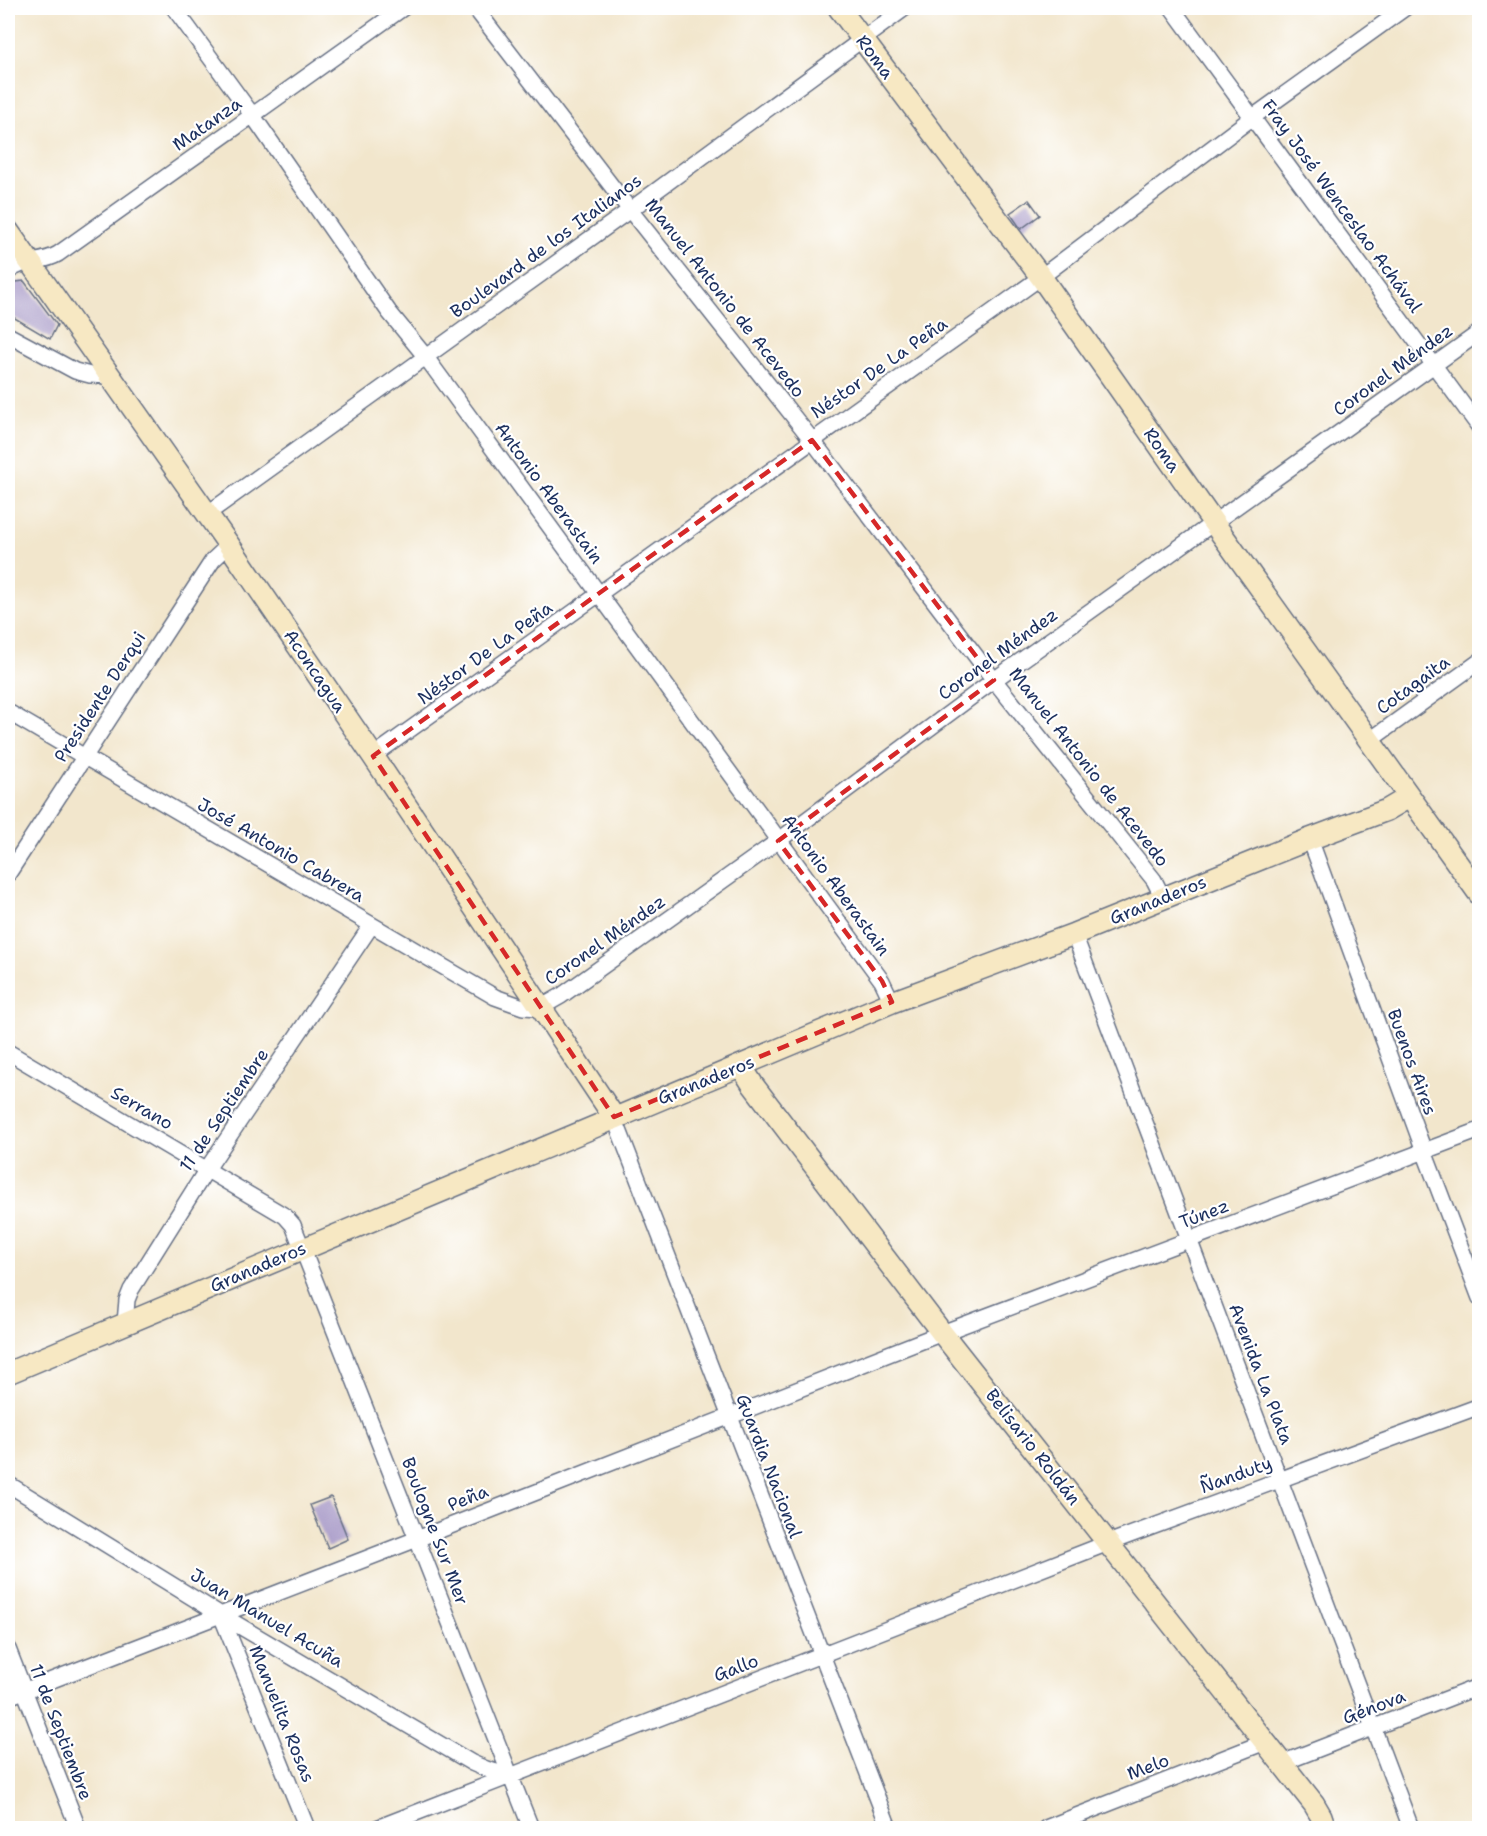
<svg xmlns="http://www.w3.org/2000/svg" width="1487" height="1836" font-family="'Shantell Sans',sans-serif">
	<style>
		.building { fill: #aa9dc9 }
		.lines { fill: none; stroke-linecap: round; stroke-linejoin: round }
		.street-casing { stroke: #666f84; stroke-width: 18 }
		.secondary-casing { stroke: #666f84; stroke-width: 24 }
		.street { stroke: #fff; stroke-width: 15 }
		.secondary { stroke: #f7e8c3; stroke-width: 21 }
		.marked { fill: none; stroke: #d62828; stroke-width: 4.5; stroke-dasharray: 12 8; stroke-linejoin: round }
		.labels { text-anchor: middle; dominant-baseline: central; stroke-width: 4.5; stroke-linejoin: round; paint-order: stroke }
		.street-label { font-size: 18px; fill: #1b2f5e; stroke: #fff }
	</style>
	<rect width="100%" height="100%" fill="#fff"/>
	<filter id="ink" filterUnits="userSpaceOnUse"><feTurbulence type="fractalNoise" baseFrequency=".0167" numOctaves="2"/><feDisplacementMap in="SourceGraphic" scale="12" xChannelSelector="R" yChannelSelector="G"/><feConvolveMatrix kernelMatrix="1 2 1 2 8 2 1 2 1" color-interpolation-filters="sRGB"/></filter>
	<filter id="wash" filterUnits="userSpaceOnUse"><feTurbulence type="fractalNoise" baseFrequency=".008" numOctaves="4" result="noise"/><feDisplacementMap in="SourceGraphic" scale="24" xChannelSelector="R" yChannelSelector="G"/><feGaussianBlur stdDeviation="1.35" result="paint"/><feColorMatrix in="noise" values="0 0 0 0 0 0 0 0 0 0 0 0 0 0 0 0 0 1.4 0 .05"/><feComposite in="paint" operator="in"/></filter>
	<g filter="url(#wash)">
		<rect width="100%" height="100%" fill="#f2e6cc"/>
		<g id="blocks">
			<path class="building" d="M1029 200 1040 215 1021 229 1010 213Z
				M24 281 57 325 50 339 8 314V283Z
				M331 1497 348 1539 328 1548 310 1505Z"/>
		</g>
	</g>
	<g filter="url(#ink)">
		<use href="#blocks" fill-opacity="0" stroke="#666f84" stroke-width="1.5"/>
		<g class="lines">
			<g class="street-casing">
				<path id="street" d="M174 8 253 116 389 312 425 356 882 981 892 1002
					M475 8 630 210 812 440 994 680 1154 880 1163 898
					M1172 8 1480 428
					M8 272C22 259 42 264 58 254L403 8
					M8 335 75 371 90 375 109 376
					M207 514 630 210 905 8
					M8 712 495 997 523 1007 540 1008 561 996 778 841 994 680 1480 332
					M1369 741 1480 661
					M373 756 1041 277 1253 117 1405 8
					M1310 839 1424 1151 1480 1298
					M8 874 213 560 229 545
					M1074 934C1185 1233 1300 1530 1411 1828
					M8 1052 285 1216 293 1225 531 1828
					M614 1117 889 1828
					M125 1323 127 1300 131 1290 207 1169 371 926
					M8 1484 221 1615 472 1763 486 1769 510 1776
					M221 1615 307 1828
					M8 1649 78 1828
					M8 1697 417 1539 942 1333 1480 1130
					M1282 1763 1480 1686
					M377 1828 1108 1543 1480 1406
					M1046 1828 1265 1742"/>
			</g>
			<g class="secondary-casing">
				<path id="secondary" d="M839 8 1041 277 1213 522 1480 895
					M8 231 229 545 373 756 614 1117
					M741 1066 753 1085 942 1333 1314 1804 1321 1816 1325 1828
					M8 1373 892 1002 1074 934 1310 839 1387 810 1409 797"/>
			</g>
			<use href="#street" class="street"/>
			<use href="#secondary" class="secondary"/>
		</g>
	</g>
	<path class="marked" d="M812 440 994 680 778 841 882 981 892 1002 614 1117 373 756Z"/>
	<g class="labels">
		<g class="street-label">
			<text transform="translate(875 57) rotate(53)">Roma</text>
			<text transform="translate(207 124) rotate(-35)">Matanza</text>
			<text transform="translate(1342 206) rotate(54)">Fray José Wenceslao Achával</text>
			<text transform="translate(546 246) rotate(-36)">Boulevard de los Italianos</text>
			<text transform="translate(725 298) rotate(52)">Manuel Antonio de Acevedo</text>
			<text transform="translate(879 368) rotate(-35)">Néstor De La Peña</text>
			<text transform="translate(1393 370) rotate(-36)">Coronel Méndez</text>
			<text transform="translate(1162 450) rotate(55)">Roma</text>
			<text transform="translate(549 493) rotate(54)">Antonio Aberastain</text>
			<text transform="translate(485 653) rotate(-36)">Néstor De La Peña</text>
			<text transform="translate(998 654) rotate(-36)">Coronel Méndez</text>
			<text transform="translate(315 671) rotate(56)">Aconcagua</text>
			<text transform="translate(1413 685) rotate(-36)">Cotagaita</text>
			<text transform="translate(100 697) rotate(-57)">Presidente Derqui</text>
			<text transform="translate(1089 767) rotate(52)">Manuel Antonio de Acevedo</text>
			<text transform="translate(281 850) rotate(30)">José Antonio Cabrera</text>
			<text transform="translate(836 885) rotate(54)">Antonio Aberastain</text>
			<text transform="translate(1158 900) rotate(-22)">Granaderos</text>
			<text transform="translate(605 940) rotate(-35)">Coronel Méndez</text>
			<text transform="translate(1412 1062) rotate(70)">Buenos Aires</text>
			<text transform="translate(706 1080) rotate(-22)">Granaderos</text>
			<text transform="translate(142 1108) rotate(30)">Serrano</text>
			<text transform="translate(224 1110) rotate(-56)">11 de Septiembre</text>
			<text transform="translate(1204 1214) rotate(-21)">Túnez</text>
			<text transform="translate(258 1267) rotate(-23)">Granaderos</text>
			<text transform="translate(1261 1374) rotate(69)">Avenida La Plata</text>
			<text transform="translate(1033 1447) rotate(52)">Belisario Roldán</text>
			<text transform="translate(769 1466) rotate(69)">Guardia Nacional</text>
			<text transform="translate(1236 1475) rotate(-20)">Ñanduty</text>
			<text transform="translate(468 1498) rotate(-22)">Peña</text>
			<text transform="translate(435 1531) rotate(69)">Boulogne Sur Mer</text>
			<text transform="translate(267 1618) rotate(31)">Juan Manuel Acuña</text>
			<text transform="translate(736 1668) rotate(-21)">Gallo</text>
			<text transform="translate(1374 1707) rotate(-21)">Génova</text>
			<text transform="translate(282 1714) rotate(68)">Manuelita Rosas</text>
			<text transform="translate(61 1732) rotate(69)">11 de Septiembre</text>
			<text transform="translate(1148 1767) rotate(-21)">Melo</text>
		</g>
	</g>
	<rect width="1487" height="1836" fill="none" stroke="#fff" stroke-width="30"/>
</svg>
